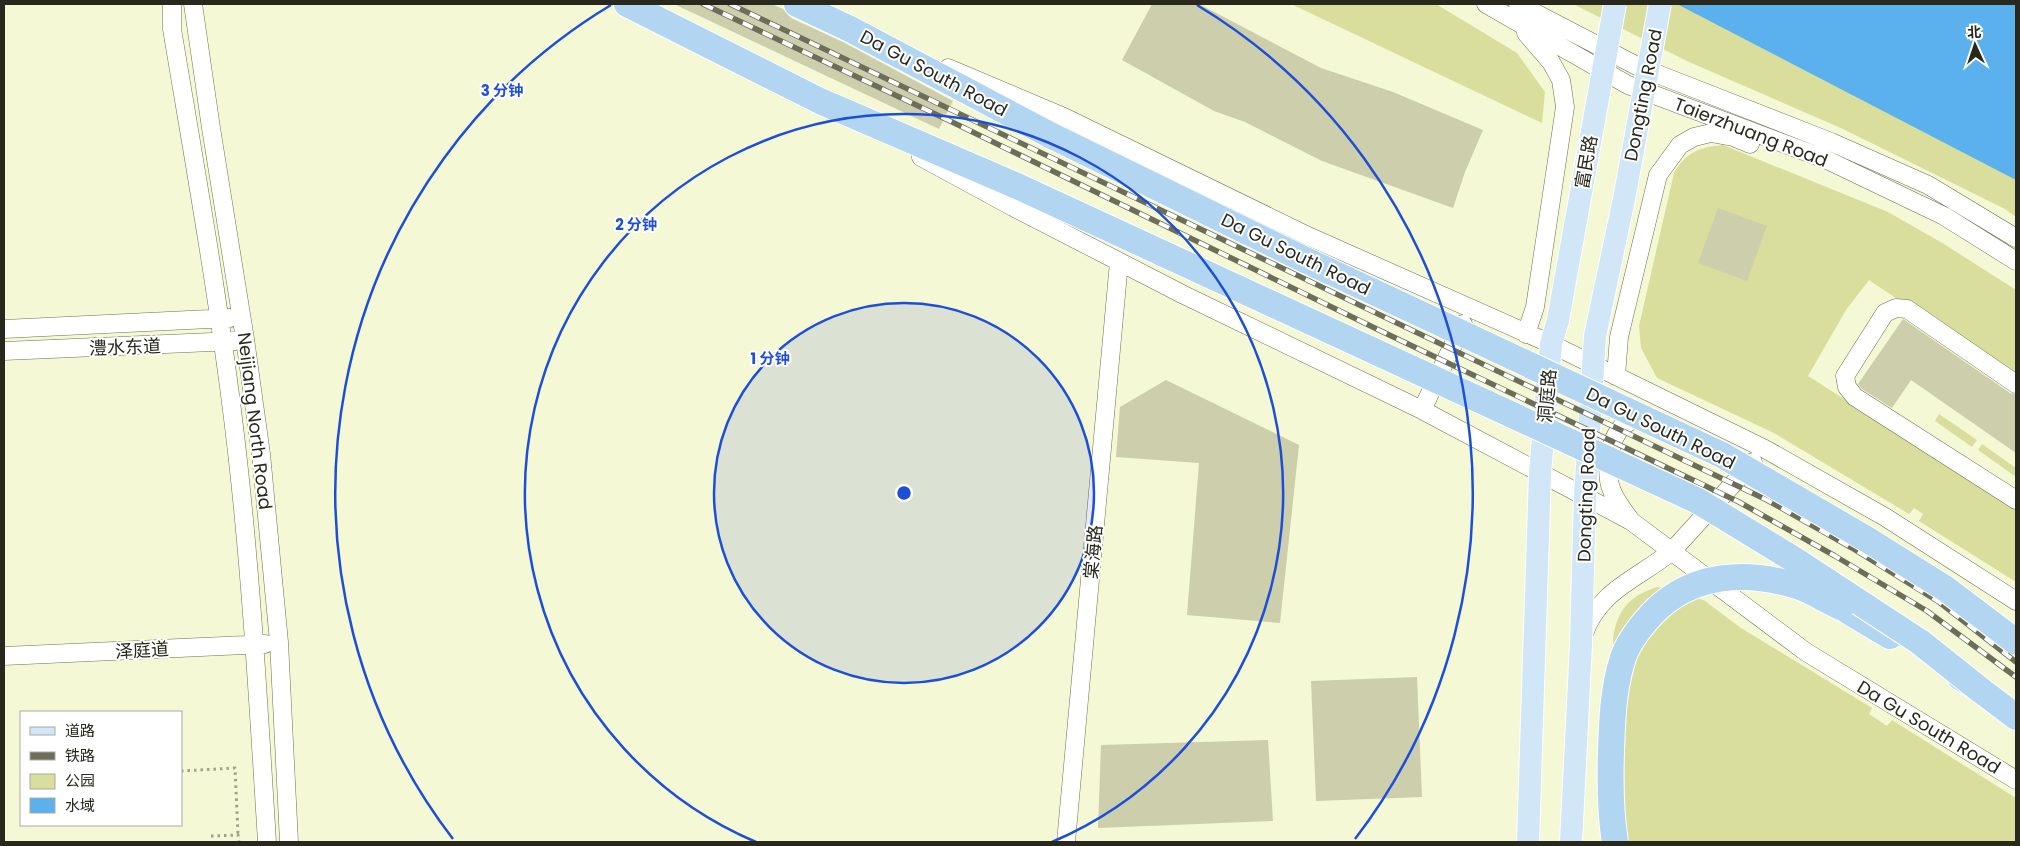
<svg xmlns="http://www.w3.org/2000/svg" width="2020" height="846" font-family="Poppins,'Noto Sans SC',sans-serif">
	<style>
		.green { fill: #dade9c }
		.water { fill: #5ab1ee }
		.building { fill: #ccceac }
		.lines { fill: none; stroke-linecap: round; stroke-linejoin: round }
		.minor-casing { stroke: #6e7051; stroke-width: 19 }
		.major-casing { stroke: #fff; stroke-width: 24 }
		.highway-casing { stroke: #fff; stroke-width: 28 }
		.path { stroke: #a0a288; stroke-width: 3; stroke-dasharray: 2.5 4; stroke-linecap: butt }
		.minor { stroke: #fff; stroke-width: 18 }
		.major { stroke: #d1e6f7; stroke-width: 22 }
		.highway { stroke: #b2d6f1; stroke-width: 26 }
		.rail-casing { stroke: #6c6e59; stroke-width: 5.5 }
		.rail { stroke: #fff; stroke-width: 4; stroke-dasharray: 11; stroke-linecap: butt }
		.major-bridge-casing { stroke: #fff; stroke-width: 24; stroke-linecap: butt }
		.highway-bridge-casing { stroke: #fff; stroke-width: 28; stroke-linecap: butt }
		.major-bridge { stroke: #d1e6f7; stroke-width: 22 }
		.highway-bridge { stroke: #b2d6f1; stroke-width: 26 }
		.ring { fill: none; stroke: #1d4ed8; stroke-width: 2.5 }
		.labels { text-anchor: middle; dominant-baseline: central; stroke-width: 4; stroke-linejoin: round; paint-order: stroke }
		.street-label { font-size: 18px; fill: #28291c; stroke: #fff }
		.centre { fill: #1d4ed8; stroke: #fff; stroke-width: 2.5 }
		.ring-label { font-size: 15px; text-anchor: middle; font-weight: bold; fill: #1d4ed8; stroke: #fff; stroke-width: 4; stroke-linejoin: round; paint-order: stroke }
	</style>
	<rect width="100%" height="100%" fill="#f5f8d4"/>
	<path class="green" d="M1291 4H1436L1517 53 1545 92 1542 123Z
		M1573 4H2016V217L2005 209 1843 129 1689 62Z
		M1723 145 1888 212 1944 244 2016 290V379L1869 280 1846 310 1808 376 2016 508V582L1919 521 1923 514 1914 508 1909 514 1774 433 1657 378 1641 348 1639 326 1674 173C1686 152 1700 147 1723 145Z
		M1939 414 1977 440 1972 447 1935 421Z
		M1982 444 2016 468V477L1978 450Z
		M1657 587 1681 590 1705 601 1741 628 1872 708 1869 714 1887 726 1892 720 2016 798V842H1625L1622 828 1613 639C1617 610 1629 596 1657 587Z"/>
	<path class="water" d="M1677 4H2016V180Z"/>
	<path class="building" d="M674 4H772L783 9 791 18 843 42 953 101 939 129Z
		M1152 4H1199L1321 68 1393 92 1483 130 1465 172 1453 208 1322 161 1245 122 1214 111 1122 60Z
		M1718 208 1767 226 1747 281 1698 263Z
		M1903 319 2010 393 2016 394V453L1911 380 1892 408 1862 389 1858 384Z
		M1166 380 1299 445 1280 623 1187 615 1199 463 1116 457 1120 407Z
		M1417 677 1422 797 1316 801 1311 681Z
		M1268 740 1273 821 1098 828 1101 745Z"/>
	<g class="lines">
		<g class="minor-casing">
			<path id="minor" d="M172 4V29C196 173 222 316 238 461 252 587 259 715 267 842
				M193 4 211 128 245 339 261 454 279 642 289 842
				M1486 4 1628 85 1825 159 1944 216 2016 261
				M1518 4 1637 66 1831 142 1928 185 2016 238
				M1526 33 1551 62 1561 80 1565 107 1535 307 1526 334
				M948 68 1064 117 1308 236 1551 344 1765 449 1885 517 2016 601
				M921 157 1013 207 1184 295 1422 410 1631 521 1806 652 2016 780
				M4 329 230 318
				M4 351 235 341
				M1616 376 1619 337 1658 175 1680 145 1694 137 1711 133 1733 137 1750 144
				M2016 384 1907 309 1896 308 1885 313 1845 376 1847 387 1855 397 2016 500
				M1422 410 1463 324
				M1629 518C1623 510 1616 501 1612 491 1605 474 1608 446 1619 430 1625 422 1637 418 1646 415
				M1583 636C1599 589 1638 579 1672 551L1753 462
				M4 656 265 644
				M1066 842 1119 262"/>
		</g>
		<g class="major-casing">
			<path id="major" d="M1528 842 1540 473 1551 344 1558 320
				M1571 842 1581 644 1585 496 1595 336"/>
		</g>
		<g class="highway-casing">
			<path id="highway" d="M627 4 820 101 1017 186
				M797 4 850 29 1052 136
				M1848 611 1890 636
				M1960 677 1979 689 2016 717"/>
		</g>
		<path class="path" d="M181 771 235 768 238 835
			M211 836 238 835 239 842"/>
		<use href="#minor" class="minor"/>
		<use href="#major" class="major"/>
		<use href="#highway" class="highway"/>
		<g class="rail-casing">
			<path id="rail" d="M703 4 950 121 1383 332 1739 502 1835 556 1927 611 2016 677
				M730 4 1767 500 1852 548 1939 602 2016 662"/>
		</g>
		<use href="#rail" class="rail"/>
		<g class="major-bridge-casing">
			<path id="major-bridge" d="M1558 320 1615 4
				M1595 336 1624 199 1660 4"/>
		</g>
		<g class="highway-bridge-casing">
			<path id="highway-bridge" d="M1052 136 1299 257 1722 455 1868 540 1946 589 2016 642
				M1017 186 1698 501 1798 562 1920 642 1979 689
				M1615 842C1610 812 1610 782 1611 751 1612 721 1613 690 1622 661 1627 643 1639 628 1652 614 1692 572 1748 570 1800 587 1814 592 1827 601 1841 607"/>
		</g>
		<use href="#major-bridge" class="major-bridge"/>
		<use href="#highway-bridge" class="highway-bridge"/>
	</g>
	<circle cx="904" cy="493" r="190" fill="#1d4ed8" fill-opacity=".12"/>
	<g class="ring">
		<circle cx="904" cy="493" r="190"/>
		<path d="M756 842A379 379 0 1 1 1052 842"/>
		<path d="M453 839A569 569 0 0 1 611 5M1197 5A569 569 0 0 1 1355 839"/>
	</g>
	<g class="labels">
		<g class="street-label">
			<text transform="translate(934 73) rotate(28)">Da Gu South Road</text>
			<text transform="translate(1643 95) rotate(-79)">Dongting Road</text>
			<text transform="translate(1751 132) rotate(21)">Taierzhuang Road</text>
			<text transform="translate(1586 162) rotate(-80)">富民路</text>
			<text transform="translate(1296 254) rotate(26)">Da Gu South Road</text>
			<text transform="translate(125 347) rotate(-2)">澧水东道</text>
			<text transform="translate(1547 396) rotate(-85)">洞庭路</text>
			<text transform="translate(255 421) rotate(83)">Neijiang North Road</text>
			<text transform="translate(1661 428) rotate(26)">Da Gu South Road</text>
			<text transform="translate(1586 495) rotate(-88)">Dongting Road</text>
			<text transform="translate(1093 552) rotate(-85)">棠海路</text>
			<text transform="translate(142 650) rotate(-3)">泽庭道</text>
			<text transform="translate(1929 727) rotate(31)">Da Gu South Road</text>
		</g>
	</g>
	<circle cx="904" cy="493" r="8" class="centre"/>
	<g class="ring-label">
		<text x="502" y="96">3 分钟</text>
		<text x="636" y="230">2 分钟</text>
		<text x="770" y="364">1 分钟</text>
	</g>
	<rect width="2020" height="846" fill="none" stroke="#28291c" stroke-width="10"/>
	<rect x="20" y="711" width="162" height="115" fill="#ffffff" stroke="#a9a9a4"/>
	<rect x="30" y="727" width="25" height="8" fill="#d1e6f7" stroke="#a9a9a4"/>
	<text x="65" y="736" font-size="15" fill="#28291c">道路</text>
	<rect x="30" y="752" width="25" height="8" fill="#6c6e59" stroke="#a9a9a4"/>
	<text x="65" y="761" font-size="15" fill="#28291c">铁路</text>
	<rect x="30" y="774" width="25" height="15" fill="#dade9c" stroke="#a9a9a4"/>
	<text x="65" y="786" font-size="15" fill="#28291c">公园</text>
	<rect x="30" y="798" width="25" height="15" fill="#5ab1ee" stroke="#a9a9a4"/>
	<text x="65" y="811" font-size="15" fill="#28291c">水域</text>
	<g transform="translate(1975 45) rotate(357)" stroke="#ffffff" stroke-width="4" paint-order="stroke">
	<path d="M0-4L9 19L0 12L-9 19Z" fill="#28291c"/>
	<text y="-8" font-size="14" font-weight="bold" text-anchor="middle" fill="#28291c">北</text>
	</g>
</svg>
